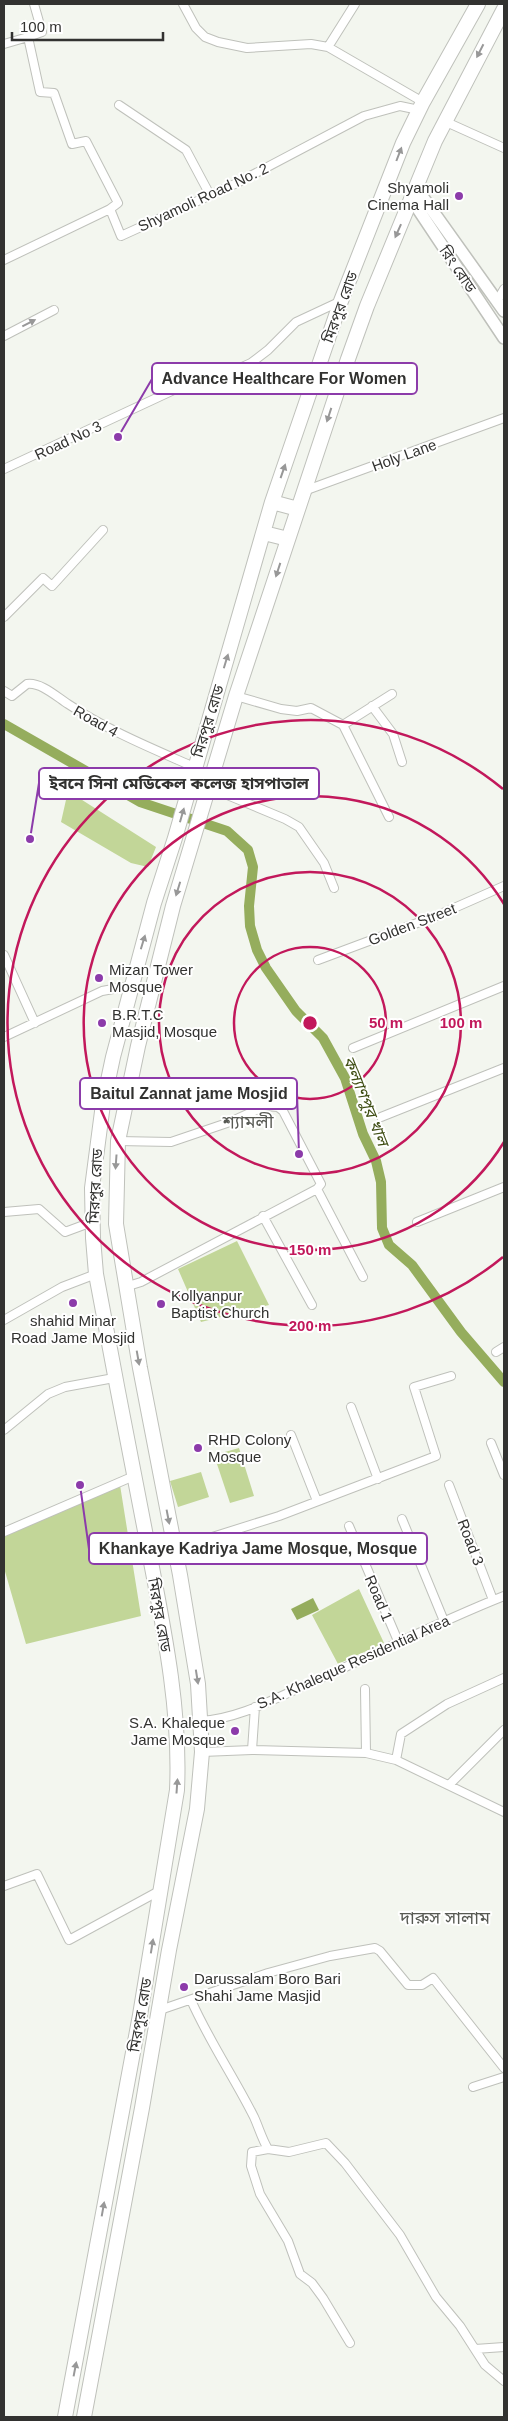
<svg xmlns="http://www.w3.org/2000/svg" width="508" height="2421" font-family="Helvetica,'Noto Sans Bengali',sans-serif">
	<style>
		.green { fill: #c2d698 }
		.water { fill: #95ad5d }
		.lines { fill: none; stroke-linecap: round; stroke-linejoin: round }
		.canal { stroke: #95ad5d; stroke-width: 10 }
		.minor-casing { stroke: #bfc1bb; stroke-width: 10 }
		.secondary-casing { stroke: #bfc1bb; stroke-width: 14 }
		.trunk-casing { stroke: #bfc1bb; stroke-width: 16 }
		.minor { stroke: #fff; stroke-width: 8 }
		.secondary { stroke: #fff; stroke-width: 11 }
		.trunk { stroke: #fff; stroke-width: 14 }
		.oneway { fill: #989898 }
		.ring { fill: none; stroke: #c2185b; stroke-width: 2.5 }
		.poi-dot { fill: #8c3baa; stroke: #fff; stroke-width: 2 }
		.labels { text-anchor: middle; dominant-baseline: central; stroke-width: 4; stroke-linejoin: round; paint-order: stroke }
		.poi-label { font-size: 15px; fill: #323230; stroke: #fff; text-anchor: start }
		.street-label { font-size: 15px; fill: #323230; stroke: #fff }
		.water-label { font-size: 16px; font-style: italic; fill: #3f4e14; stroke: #fff }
		.quarter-label { font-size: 18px; fill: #575953; stroke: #fff }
		.centre { fill: #c2185b; stroke: #fff; stroke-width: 2.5 }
		.ring-label { font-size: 15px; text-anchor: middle; font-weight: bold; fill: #c2185b; stroke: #fff; stroke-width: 4; stroke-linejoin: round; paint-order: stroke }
		.leader { fill: none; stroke: #8c3baa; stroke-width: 2 }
		.callout-dot { fill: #8c3baa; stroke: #fff; stroke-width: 2 }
		.callout { fill: #fff; stroke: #8c3baa; stroke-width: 2 }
		.callout-label { font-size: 16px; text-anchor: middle; font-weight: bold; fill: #323230 }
	</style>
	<rect width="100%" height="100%" fill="#f3f6ef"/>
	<path class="green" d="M68 791 156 847 148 867 131 863 61 822Z
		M237 1241 269 1305 201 1322 178 1269Z
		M239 1448 254 1496 230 1503 214 1455Z
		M201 1472 209 1497 178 1507 170 1481Z
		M120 1485 141 1616 26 1644 4 1568V1536Z
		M359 1589 384 1643 338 1664 312 1615Z"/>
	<path class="water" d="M313 1598 319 1610 297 1620 291 1609Z"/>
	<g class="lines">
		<path class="canal" d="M4 724 140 802 227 831 248 850 253 867 249 906 250 926 257 950 266 968 296 1011 323 1038 345 1078 363 1134 376 1161 381 1182 382 1228 389 1245 412 1265 461 1332 504 1382"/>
		<g class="minor-casing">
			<path id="minor" d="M34 4 42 32 28 37 40 92 54 93 72 144 86 141 118 203 110 209
				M183 4 196 28 205 37 218 42 247 48 311 44 328 47 355 4
				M4 44 28 37
				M328 47 423 102
				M119 105 186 150 210 195
				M444 121 504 148
				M4 260 110 209 121 236 237 183 364 116 400 106 419 110
				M497 301 504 289
				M4 336 54 310
				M4 469 178 388 224 375 251 363 268 350 296 322 341 301
				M304 491 504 418
				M4 617 43 578 52 586 103 530
				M4 691 12 696 27 684C41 682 57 697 68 704 107 730 151 748 194 767
				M236 696 281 709 297 711 311 708 343 725
				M372 706 393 734 402 762
				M343 725 389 817
				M343 725 392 694
				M208 787 285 819 299 827 324 863 334 888
				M4 955 35 1023
				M318 960 436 916 504 886
				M4 1037 102 991 130 986
				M353 1048 504 986
				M381 1117 504 1068
				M118 1141 171 1142 230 1122 265 1106 278 1107 283 1111 321 1184 317 1189 141 1282 125 1287
				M317 1189 363 1277
				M4 1212 39 1209 65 1232 92 1222
				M263 1216 312 1305
				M417 1222 504 1187
				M4 1320 62 1287 96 1274
				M496 1352 504 1347
				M351 1407 378 1479
				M4 1430 48 1394 65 1387 114 1378
				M291 1435 317 1501
				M491 1443 504 1475
				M449 1485 493 1600
				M402 1519 444 1621
				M349 1526 398 1641
				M4 1532 134 1476
				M174 1549 279 1516 436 1456 414 1387 451 1376
				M365 1689 366 1753
				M200 1721C238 1719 274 1699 308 1684 374 1655 438 1622 504 1596
				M252 1750 255 1707
				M202 1752 252 1750 366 1753 396 1760 504 1812
				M396 1760 401 1734 447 1704 504 1678
				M449 1785 504 1730
				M4 1886 37 1874 69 1940 161 1890
				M191 2000C209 2041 234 2077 254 2117 259 2128 262 2139 268 2149L289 2152 326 2143 345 2163 400 2235 436 2297 460 2326 485 2365 504 2381
				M157 2011 268 1973 330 1956 375 1948 380 1951 408 1985H422L433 1978 504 2068
				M473 2087 504 2077
				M268 2149 252 2152 251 2166 260 2194 288 2241 300 2274 312 2283 323 2298 350 2343
				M475 2349 504 2347"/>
		</g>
		<g class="secondary-casing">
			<path id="secondary" d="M417 189 504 311
				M412 200 504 338"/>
		</g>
		<g class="trunk-casing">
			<path id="trunk" d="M272 502 298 509
				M264 533 288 539
				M65 2417 140 2015 177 1790C181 1703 161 1616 145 1531 128 1445 112 1360 96 1274L93 1238 92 1188 103 1104 113 1057 154 903 175 838 272 502 341 301 403 143 423 102 478 4
				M84 2417 142 2108 169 1950 197 1809 202 1752 198 1684 180 1575 140 1368 116 1224 118 1141 138 1046 173 906 236 696 348 359 367 306 435 141 504 9"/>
		</g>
		<use href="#minor" class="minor"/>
		<use href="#secondary" class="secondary"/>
		<use href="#trunk" class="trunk"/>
	</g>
	<defs><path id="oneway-solid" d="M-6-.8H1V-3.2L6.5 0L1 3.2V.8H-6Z" transform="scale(1.25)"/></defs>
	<g class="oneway">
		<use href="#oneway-solid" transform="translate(480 51) rotate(117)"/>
		<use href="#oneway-solid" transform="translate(399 154) rotate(-69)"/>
		<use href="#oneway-solid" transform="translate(398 231) rotate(114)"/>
		<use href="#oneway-solid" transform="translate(29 323) rotate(-27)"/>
		<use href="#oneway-solid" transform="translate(329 415) rotate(108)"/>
		<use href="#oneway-solid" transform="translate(283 471) rotate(-71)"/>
		<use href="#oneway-solid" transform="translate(278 570) rotate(108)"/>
		<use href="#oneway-solid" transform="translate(226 661) rotate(-73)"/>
		<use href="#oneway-solid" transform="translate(182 815) rotate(-74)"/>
		<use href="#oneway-solid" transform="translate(178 889) rotate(107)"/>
		<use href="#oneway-solid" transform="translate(143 942) rotate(-73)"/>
		<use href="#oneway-solid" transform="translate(116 1162) rotate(94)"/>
		<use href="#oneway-solid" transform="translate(138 1358) rotate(80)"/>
		<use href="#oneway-solid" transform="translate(168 1517) rotate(79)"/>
		<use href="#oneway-solid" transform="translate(197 1677) rotate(81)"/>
		<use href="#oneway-solid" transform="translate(177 1786) rotate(-86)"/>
		<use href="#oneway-solid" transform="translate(152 1946) rotate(-81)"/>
		<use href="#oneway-solid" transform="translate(103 2209) rotate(-80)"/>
		<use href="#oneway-solid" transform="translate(75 2369) rotate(-79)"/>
	</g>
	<g class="ring">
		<circle cx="310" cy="1023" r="76"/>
		<circle cx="310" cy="1023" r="151"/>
		<path d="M504 1142A227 227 0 1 1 504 904"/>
		<path d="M503 1257A303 303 0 1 1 503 789"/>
	</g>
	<g class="poi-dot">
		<circle cx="459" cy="196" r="5"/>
		<circle cx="99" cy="978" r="5"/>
		<circle cx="102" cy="1023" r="5"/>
		<circle cx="73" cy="1303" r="5"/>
		<circle cx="161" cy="1304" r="5"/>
		<circle cx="198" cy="1448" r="5"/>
		<circle cx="235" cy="1731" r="5"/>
		<circle cx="184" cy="1987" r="5"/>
	</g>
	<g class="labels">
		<g class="poi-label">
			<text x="449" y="187" text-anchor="end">Shyamoli<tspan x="449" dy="17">Cinema Hall</tspan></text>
			<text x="109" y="969">Mizan Tower<tspan x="109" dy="17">Mosque</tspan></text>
			<text x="112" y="1014">B.R.T.C<tspan x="112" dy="17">Masjid, Mosque</tspan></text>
			<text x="171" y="1295">Kollyanpur<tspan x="171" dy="17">Baptist Church</tspan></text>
			<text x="73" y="1320" text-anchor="middle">shahid Minar<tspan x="73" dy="17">Road Jame Mosjid</tspan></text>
			<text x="208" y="1439">RHD Colony<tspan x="208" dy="17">Mosque</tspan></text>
			<text x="225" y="1722" text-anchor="end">S.A. Khaleque<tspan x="225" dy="17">Jame Mosque</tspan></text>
			<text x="194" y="1978">Darussalam Boro Bari<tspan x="194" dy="17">Shahi Jame Masjid</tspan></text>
		</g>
		<g class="street-label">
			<text transform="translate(203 197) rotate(-25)">Shyamoli Road No. 2</text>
			<text transform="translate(458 269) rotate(56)">রিং রোড</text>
			<text transform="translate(340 307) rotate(-70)">মিরপুর রোড</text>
			<text transform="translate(68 440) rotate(-25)">Road No 3</text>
			<text transform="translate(404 455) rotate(-20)">Holy Lane</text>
			<text transform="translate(96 721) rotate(29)">Road 4</text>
			<text transform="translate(208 721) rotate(-73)">মিরপুর রোড</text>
			<text transform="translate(412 924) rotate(-21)">Golden Street</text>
			<text transform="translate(95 1186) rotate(-87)">মিরপুর রোড</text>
			<text transform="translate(471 1542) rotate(69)">Road 3</text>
			<text transform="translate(379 1598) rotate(67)">Road 1</text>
			<text transform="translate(160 1615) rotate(80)">মিরপুর রোড</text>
			<text transform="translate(353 1662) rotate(-24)">S.A. Khaleque Residential Area</text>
			<text transform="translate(140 2015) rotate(-80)">মিরপুর রোড</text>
		</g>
		<g class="water-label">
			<text transform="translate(366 1101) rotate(68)">কল্যাণপুর খাল</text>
		</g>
		<g class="quarter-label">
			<text x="248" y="1122">শ্যামলী</text>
			<text x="445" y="1918">দারুস সালাম</text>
		</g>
	</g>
	<circle cx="310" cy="1023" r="8" class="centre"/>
	<g class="ring-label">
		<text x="386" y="1028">50 m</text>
		<text x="461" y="1028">100 m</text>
		<text x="310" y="1255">150 m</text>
		<text x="310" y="1331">200 m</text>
	</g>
	<path class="leader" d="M118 437L152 379M30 839L39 783M299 1154L297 1093M80 1485L89 1549"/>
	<g class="callout-dot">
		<circle cx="118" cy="437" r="5"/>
		<circle cx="30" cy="839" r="5"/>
		<circle cx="299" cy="1154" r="5"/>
		<circle cx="80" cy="1485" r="5"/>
	</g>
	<g class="callout">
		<rect x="152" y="363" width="265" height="31" rx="5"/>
		<rect x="39" y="768" width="280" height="31" rx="5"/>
		<rect x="80" y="1078" width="217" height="31" rx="5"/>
		<rect x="89" y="1533" width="338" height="31" rx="5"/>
	</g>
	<g class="callout-label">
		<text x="284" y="384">Advance Healthcare For Women</text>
		<text x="179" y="789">ইবনে সিনা মেডিকেল কলেজ হাসপাতাল</text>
		<text x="189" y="1099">Baitul Zannat jame Mosjid</text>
		<text x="258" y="1554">Khankaye Kadriya Jame Mosque, Mosque</text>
	</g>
	<rect width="508" height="2421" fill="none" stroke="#323230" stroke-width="10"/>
	<path d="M12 32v8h151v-8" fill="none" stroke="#323230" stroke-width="2.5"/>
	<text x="20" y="32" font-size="15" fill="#323230" stroke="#ffffff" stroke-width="4" paint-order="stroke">100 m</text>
</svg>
